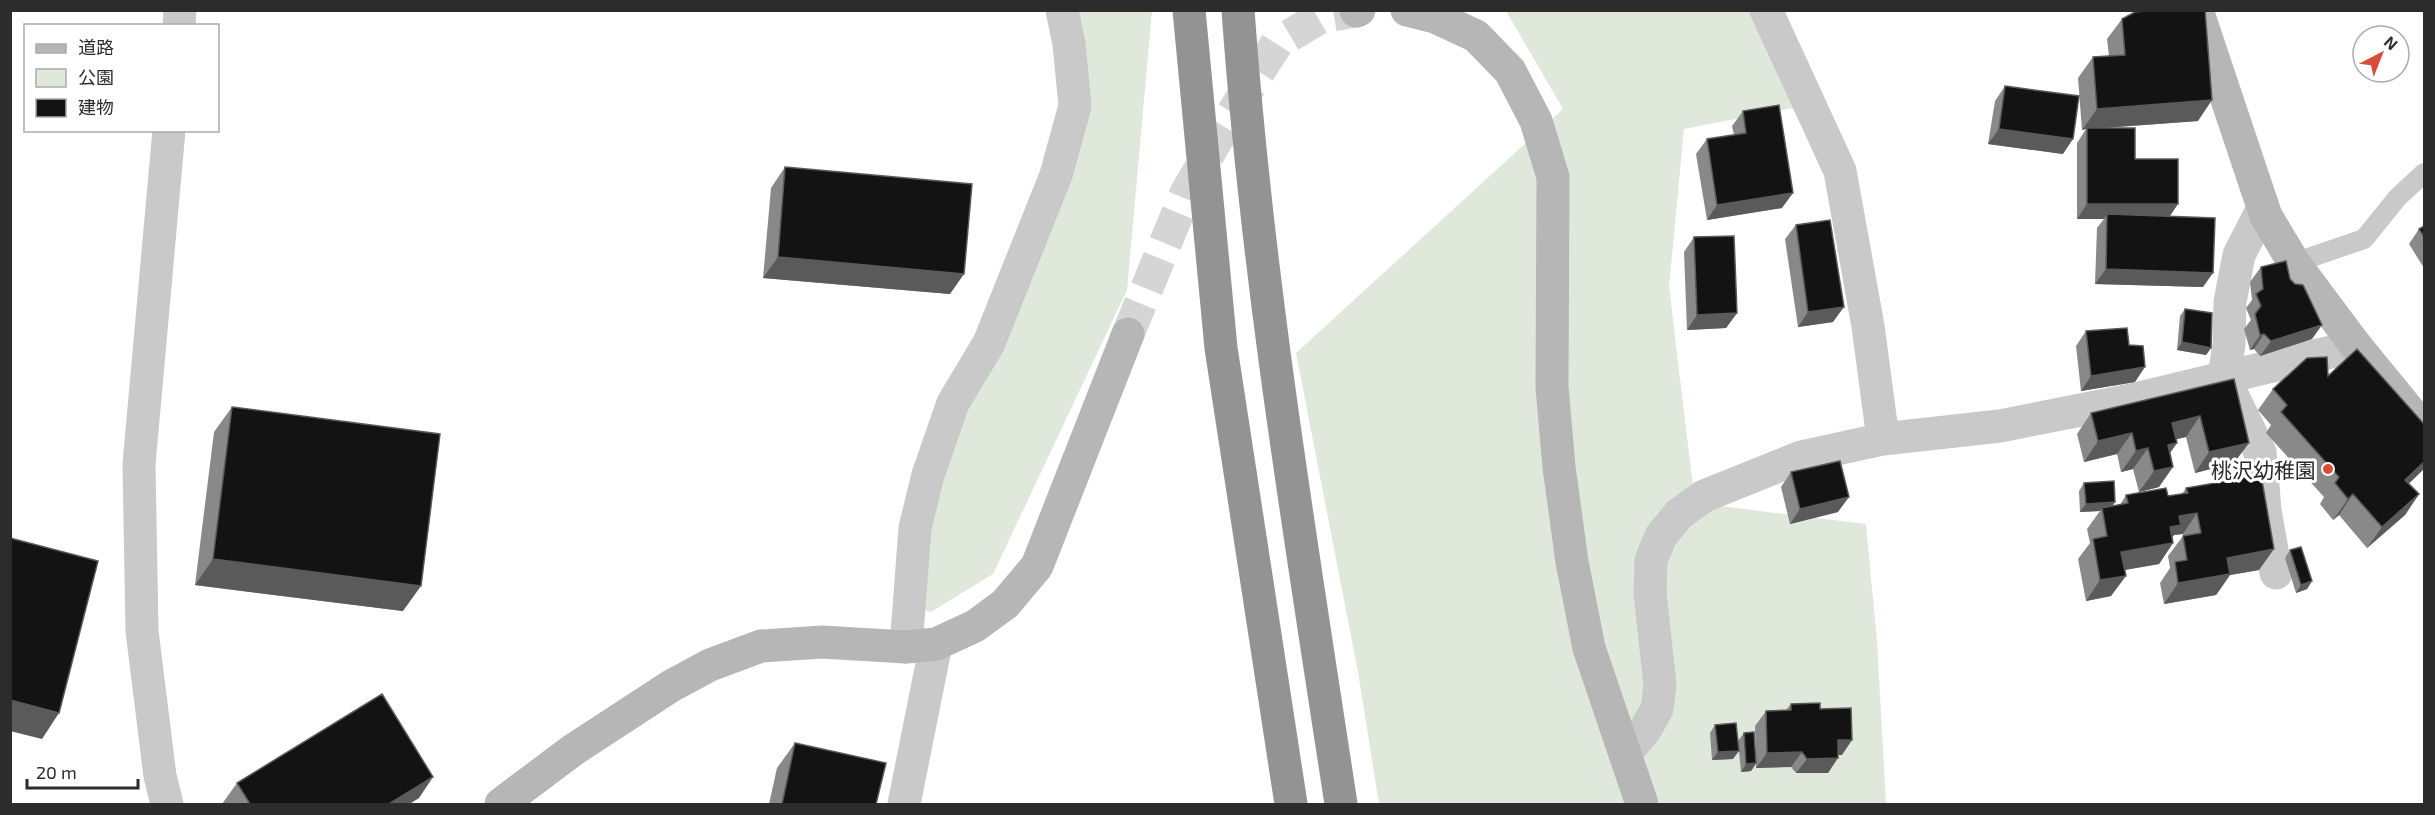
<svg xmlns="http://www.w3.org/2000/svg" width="2435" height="815" font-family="'Exo 2','Noto Sans JP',sans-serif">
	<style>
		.green { fill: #dfe8da }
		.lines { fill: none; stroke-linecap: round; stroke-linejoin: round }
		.secondary-tunnel { stroke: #d5d5d5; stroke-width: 33; stroke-dasharray: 33 16; stroke-linecap: butt }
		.lane { stroke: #c9c9c9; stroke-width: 20 }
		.street { stroke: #c9c9c9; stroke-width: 33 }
		.secondary { stroke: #b6b6b6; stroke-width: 33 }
		.highway { stroke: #939393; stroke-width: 33 }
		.wall { fill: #898989 }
		.shaded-wall { fill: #5a5a5a }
		.building { fill: #131313; stroke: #5a5a5a; stroke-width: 1.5 }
		.poi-dot { fill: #d64e3a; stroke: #fff; stroke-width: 2 }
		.labels { text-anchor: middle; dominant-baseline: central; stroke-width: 6; stroke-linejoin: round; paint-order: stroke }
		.poi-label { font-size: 21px; fill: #2c2c2c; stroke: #fff; text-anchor: end }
	</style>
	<rect width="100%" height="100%" fill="#fff"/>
	<path class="green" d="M1058 11H1152L1127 290 993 574 931 612 918 608 928 475 1056 174 1072 68Z
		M1506 11H1774L1798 107 1684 129 1669 287 1695 503 1866 524 1877 641 1886 804H1379L1358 672 1296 353 1563 109Z"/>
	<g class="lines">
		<path class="secondary-tunnel" d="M1128 334 1186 193 1230 117 1277 43 1321 17 1356 11"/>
		<path class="lane" d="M2294 263 2364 239 2398 197 2424 173"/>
		<path class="street" d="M1766 10 1840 171 1868 326 1883 439
			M179 26 180 10
			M2263 208 2239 255 2230 302 2229 344 2224 378 2260 452 2265 510 2276 573
			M906 647 915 528 928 475 953 403 989 343 1056 175 1075 106 1069 44 1062 10
			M1625 754 1645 730 1657 709 1660 685 1650 593 1651 560 1661 536 1679 514 1704 496 1801 457 1883 439 2000 426 2131 400 2356 346
			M167 804 160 776 142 631 139 464 169 130
			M904 804 936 644"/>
		<path class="secondary" d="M1407 10 1435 17 1476 36 1510 71 1536 121 1553 177 1552 387 1559 467 1572 562 1589 648 1642 804
			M2197 10 2266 216 2294 263 2356 346 2424 429
			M1356 11 1359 10
			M501 804 573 750 671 686 710 665 761 646 822 642 906 647 936 644 975 626 1005 604 1037 566 1128 334"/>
		<path class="highway" d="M1189 10 1221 348 1291 804
			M1238 10C1257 277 1301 541 1341 804"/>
	</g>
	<path class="wall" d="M2122 19 2198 121 2105 128 2135 159 2170 216 2203 287 2095 284 2097 228 2104 219H2077V143L2086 129 2082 130 2078 78 2093 57 2109 56 2107 39Z
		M2005 86 2063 154 1988 144 1995 101Z
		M1743 111 1782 208 1707 220 1696 154 1707 139 1734 135 1732 126Z
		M785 167 950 294 763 278 771 188Z
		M1796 225 1833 322 1798 327 1785 239Z
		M2424 226V268L2409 244 2419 229Z
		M1694 237 1737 313 1726 328 1687 330 1684 252Z
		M2261 267 2290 279 2312 339 2260 356 2254 349 2250 350 2244 329 2251 320 2246 308 2252 300 2250 282Z
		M2185 309 2211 348 2206 355 2177 350 2180 316Z
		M2086 331 2129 345 2135 382 2081 391 2076 346Z
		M2234 379V463L2195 473 2186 437 2176 439 2177 443 2170 453 2159 487 2139 492 2133 469 2121 472 2117 454 2084 462 2077 434 2091 413Z
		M2273 389 2409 484 2419 494 2405 515 2367 548 2339 515 2333 520 2320 504 2324 497 2266 433 2271 425 2258 410Z
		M232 407 403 611 195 585 214 432Z
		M1791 472 1838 512 1790 524 1781 487Z
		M2084 483 2113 506 2120 505 2126 495 2168 496 2182 494 2186 488 2259 570 2230 575 2216 595 2164 604 2160 583 2170 568 2168 556 2183 536V534L2174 535 2172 538 2173 543 2159 564 2125 570 2111 596 2086 601 2078 559 2090 543 2087 529 2100 511 2080 512 2079 491Z
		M2290 550 2312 581 2307 589 2296 593 2285 558Z
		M1791 704 1820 709 1842 755H1838L1828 773H1796L1791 767 1756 768V764L1751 771 1741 772 1738 741 1744 733 1756 759 1755 726 1766 711 1786 710Z
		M1715 725 1733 759 1712 760 1710 733Z
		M795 743 876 804H769L777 768Z
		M237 783 419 798 409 804H222Z"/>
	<path class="shaded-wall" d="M2212 100 2198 121 2087 129V128L2086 129 2082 130 2097 109Z
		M1999 129 2073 139 2063 154 1988 144Z
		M1793 193 1782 208 1707 220 1717 205Z
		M2087 204H2178L2168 219 2107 214 2104 219H2077Z
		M778 257 964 274 950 294 763 278Z
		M2106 269 2213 273 2203 287 2095 284Z
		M1844 307 1833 322 1798 327 1808 312Z
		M1737 313 1726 328 1687 330 1697 315Z
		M2322 325 2312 339 2260 356 2271 341Z
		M2264 334 2254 349 2250 350 2260 335Z
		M2182 342 2211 348 2206 355 2177 350Z
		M2145 367 2135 382 2081 391 2091 376Z
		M2200 416 2186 437 2157 444 2172 423Z
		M2132 433 2117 454 2084 462 2098 441Z
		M2177 443 2162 464 2168 445Z
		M2249 443 2234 463 2195 473 2209 452Z
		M2148 448 2133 469 2121 472 2136 451Z
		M2424 462V469L2391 501 2405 480Z
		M2173 467 2159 487 2139 492 2154 471Z
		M2353 494 2339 515 2333 520 2348 499Z
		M2419 494 2405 515 2367 548 2382 527Z
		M1849 497 1838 512 1790 524 1800 509Z
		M2115 502 2110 510 2102 508 2100 511 2080 512 2086 504Z
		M2197 513 2183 534 2174 535 2167 544 2173 543 2159 564 2107 573 2121 552 2170 527 2179 516Z
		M2274 549 2259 570 2230 575 2216 595 2164 604 2178 583 2227 558Z
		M213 559 421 586 403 611 195 585Z
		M2126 576 2111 596 2086 601 2100 580Z
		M2312 581 2307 589 2296 593 2301 585Z
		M10 700 59 713 42 739 10 731Z
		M1838 740H1852L1842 755H1827Z
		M1739 751 1733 759 1712 760 1718 752Z
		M1802 752 1791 767 1756 768 1767 753Z
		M1838 758 1828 773H1796L1807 759Z
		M1756 763 1751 771 1741 772 1746 764Z
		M433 777 419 798 409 804H389Z"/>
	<path class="building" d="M2159 10H2205L2212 100 2097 109 2093 57 2125 55 2122 19 2135 12Z
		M2005 86 2079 96 2073 139 1999 129Z
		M1779 105 1793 193 1717 205 1707 139 1746 133 1743 111Z
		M2087 128H2135V159H2178V204H2087Z
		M785 167 972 184 964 274 778 257Z
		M2107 214 2215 218 2213 273 2106 269Z
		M1830 220 1844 307 1808 312 1796 225Z
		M2424 226V237L2419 229Z
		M1734 236 1737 313 1697 315 1694 237Z
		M2286 261 2290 279 2295 284 2303 285 2322 325 2271 341 2264 334 2260 335 2255 314 2261 306 2256 294 2263 289 2261 267Z
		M2185 309 2212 313 2211 348 2182 342Z
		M2127 328 2129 345 2143 346 2145 367 2091 376 2086 331Z
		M2357 349 2424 424V462L2405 480 2419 494 2382 527 2353 494 2348 499 2335 483 2339 477 2281 412 2287 405 2273 389 2307 358 2327 357 2328 376Z
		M2234 379 2249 443 2209 452 2200 416 2172 423 2177 443 2168 445 2173 467 2154 471 2148 448 2136 451 2132 433 2098 441 2091 413Z
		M232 407 440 434 421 586 213 559Z
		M1840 461 1849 497 1800 509 1791 472Z
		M2261 475 2274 549 2227 558 2230 574 2178 583 2175 562 2187 560 2183 536 2201 533 2197 513 2179 516 2181 525 2170 527 2173 543 2121 552 2126 576 2100 580 2093 539 2107 536 2102 508 2128 503 2126 495 2166 488 2168 496 2188 493 2186 488Z
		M2114 481 2115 502 2086 504 2084 483Z
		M10 538 98 561 59 713 10 700Z
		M2301 547 2312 581 2301 585 2290 550Z
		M382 694 433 777 389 804H250L237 783Z
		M1820 703V709L1851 708 1852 740H1838V758L1807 759 1802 752 1767 753 1766 711 1791 710V704Z
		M1736 723 1739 751 1718 752 1715 725Z
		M1754 732 1756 763 1746 764 1744 733Z
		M795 743 886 763 876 804H782Z"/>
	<circle class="poi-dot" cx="2328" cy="469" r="6"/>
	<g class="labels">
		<g class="poi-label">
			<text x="2316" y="469">桃沢幼稚園</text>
		</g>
	</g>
	<rect width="2435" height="815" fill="none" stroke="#2c2c2c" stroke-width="24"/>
	<rect x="24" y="24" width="195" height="108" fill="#ffffff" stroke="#ababab" stroke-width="1.5"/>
	<rect x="36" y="44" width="30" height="9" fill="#b6b6b6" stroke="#ababab" stroke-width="1.5"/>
	<text x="78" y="54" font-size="18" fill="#2c2c2c">道路</text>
	<rect x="36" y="69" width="30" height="18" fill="#dfe8da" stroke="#ababab" stroke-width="1.5"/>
	<text x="78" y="84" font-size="18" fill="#2c2c2c">公園</text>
	<rect x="36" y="99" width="30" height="18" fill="#131313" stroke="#ababab" stroke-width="1.5"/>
	<text x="78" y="114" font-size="18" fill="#2c2c2c">建物</text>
	<g transform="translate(2381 54) rotate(42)"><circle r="28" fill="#ffffff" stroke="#ababab" stroke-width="1.5"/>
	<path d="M0-4.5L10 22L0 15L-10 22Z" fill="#d64e3a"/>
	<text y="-9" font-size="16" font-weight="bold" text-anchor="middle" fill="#2c2c2c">N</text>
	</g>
	<path d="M27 779v9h111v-9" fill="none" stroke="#2c2c2c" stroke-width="3"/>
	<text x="36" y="779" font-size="18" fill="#2c2c2c" stroke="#ffffff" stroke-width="4.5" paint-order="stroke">20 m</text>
</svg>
